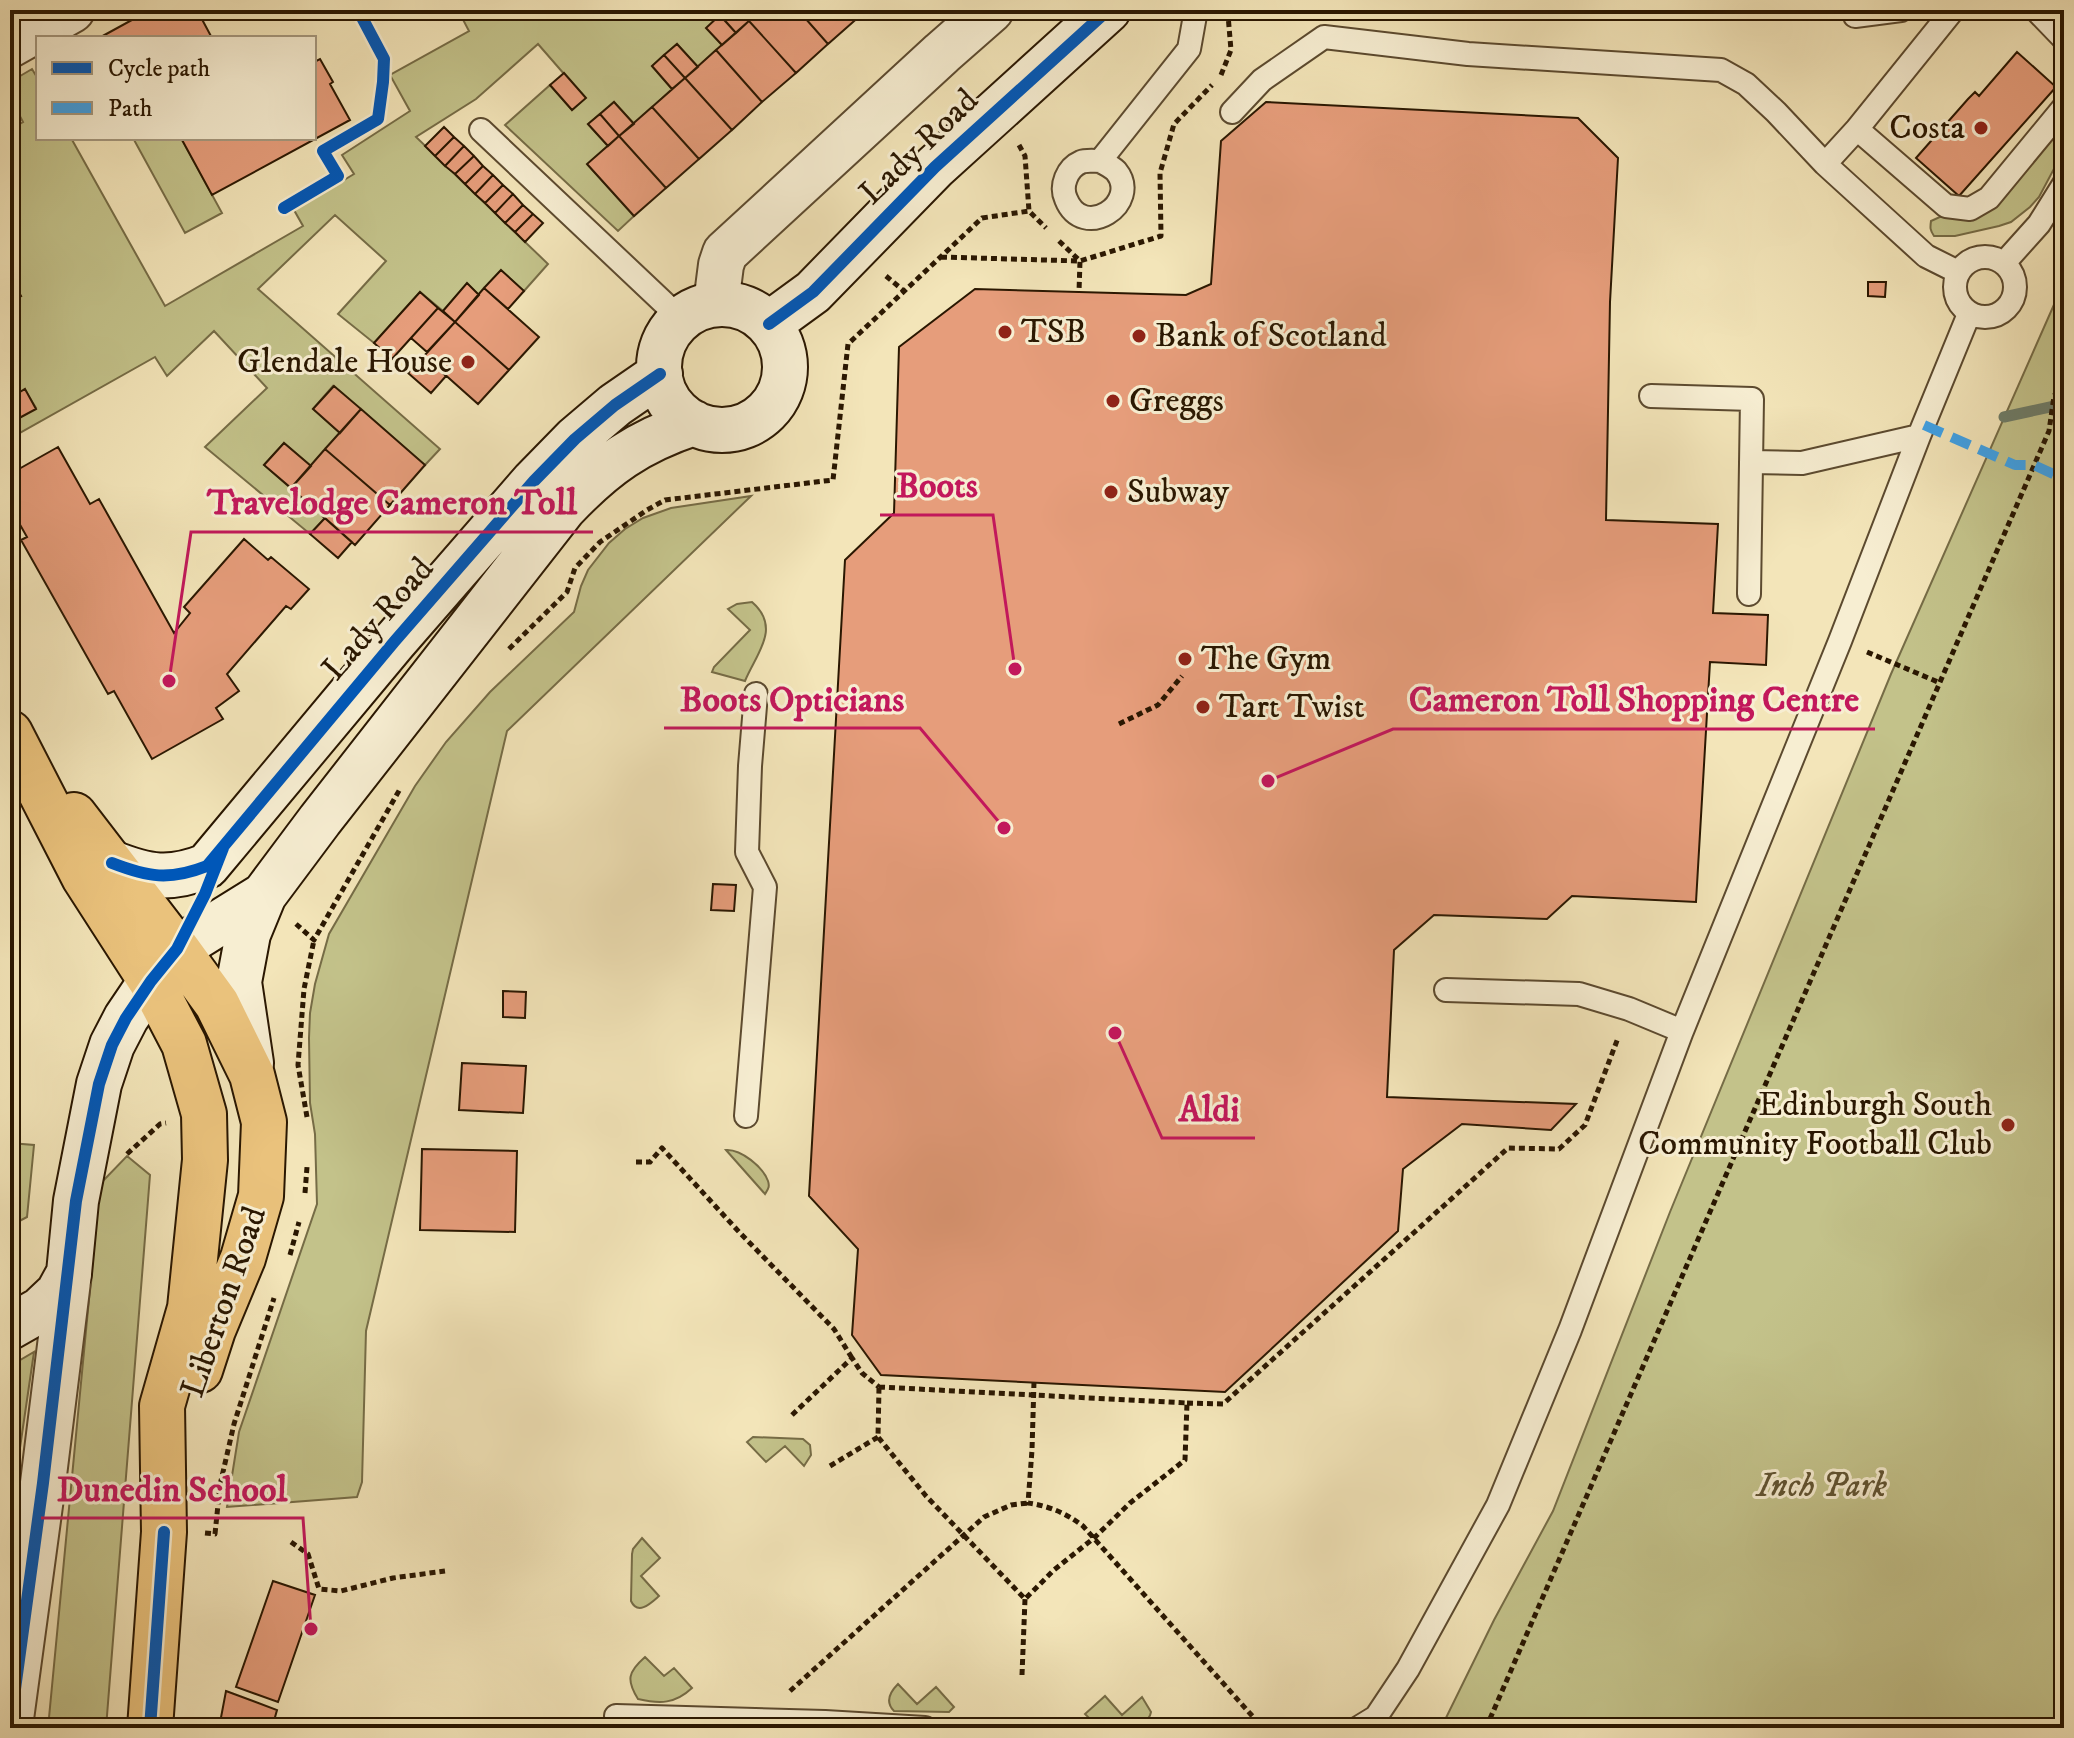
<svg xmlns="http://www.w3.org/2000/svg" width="2074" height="1738" font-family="'IM FELL DW Pica',serif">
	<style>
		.green { fill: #c3c28a; stroke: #766c46; stroke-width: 2 }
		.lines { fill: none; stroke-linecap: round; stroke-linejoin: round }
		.stream { stroke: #6e7c68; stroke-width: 11 }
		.building { fill: #e69d7b; stroke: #2a1701; stroke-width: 2 }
		.lane-casing { stroke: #5c4a2f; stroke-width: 26 }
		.street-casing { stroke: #5c4a2f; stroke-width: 48 }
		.secondary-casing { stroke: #2a1701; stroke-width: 48 }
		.primary-casing { stroke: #2a1701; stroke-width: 48 }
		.path { stroke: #2a1701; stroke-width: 5; stroke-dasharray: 6 4; stroke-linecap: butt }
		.lane { stroke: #f7eed2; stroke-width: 22 }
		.street { stroke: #f7eed2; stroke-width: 44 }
		.secondary { stroke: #f7eed2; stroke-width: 44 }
		.primary { stroke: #eac27c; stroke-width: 44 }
		.quiet { stroke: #3ea2e9; stroke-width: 10; stroke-dasharray: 20 10; stroke-linecap: butt }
		.cycleway-casing { stroke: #f7eed2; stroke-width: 17 }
		.cycleway { stroke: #0057b8; stroke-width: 12 }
		.poi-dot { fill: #8f2418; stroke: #f7eed2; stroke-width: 3 }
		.labels { text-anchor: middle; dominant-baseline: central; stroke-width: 6; stroke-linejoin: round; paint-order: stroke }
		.poi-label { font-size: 34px; fill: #2a1701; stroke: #f7eed2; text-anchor: start }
		.street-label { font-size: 34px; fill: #2a1701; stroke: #f7eed2 }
		.park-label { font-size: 34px; font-style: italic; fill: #605331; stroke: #f7eed2 }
		.leader { fill: none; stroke: #c2185b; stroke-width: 3 }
		.callout-dot { fill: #c2185b; stroke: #f7eed2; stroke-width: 3 }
		.callout-label { font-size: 36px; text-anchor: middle; font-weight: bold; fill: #c2185b; stroke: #f7eed2; stroke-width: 6; stroke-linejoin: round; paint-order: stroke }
	</style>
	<rect width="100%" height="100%" fill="#f3e5b9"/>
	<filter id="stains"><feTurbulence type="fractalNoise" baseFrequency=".0025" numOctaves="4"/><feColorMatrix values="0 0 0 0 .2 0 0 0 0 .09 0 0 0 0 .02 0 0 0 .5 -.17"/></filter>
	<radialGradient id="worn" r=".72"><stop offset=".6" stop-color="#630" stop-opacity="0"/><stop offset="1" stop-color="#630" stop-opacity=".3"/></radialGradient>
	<path class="green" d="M458 10H715L720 15 707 28 722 45 698 67 677 44 652 66 672 89 634 124 614 102 588 124 608 146 588 165 634 216 618 231 505 125 550 85 572 110 585 98 538 44 476 99 416 137 548 264 524 291 501 271 479 295 467 284 443 311 420 292 374 343 338 314 386 261 335 215 258 289 440 449 425 465 333 386 313 409 340 433 311 466 284 443 264 465 325 518 310 534 205 447 267 388 214 331 167 376 155 357 16 435 10 423 36 408 25 390 10 398V381L12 380 11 377 18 373 10 358V302L21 296 10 277V129L23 122 10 97V82L32 69 38 79V138H71L165 306 303 226 294 210 354 174 342 155 410 111 390 75 469 31Z
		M2064 120V150L2039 197 2030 207 2011 222 1999 226 1955 236H1934C1930 230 1930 228 1931 221L1942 216 1963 215Z
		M133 138H181L222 213 185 233Z
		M2064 282V1728H1441L1494 1620 1553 1511 1670 1212 1891 674Z
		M751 496 507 731 366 1331 362 1482 357 1497 227 1507 239 1432 317 1204 315 1134 310 1103 309 1038 310 1013 315 984 329 934 415 786 446 742 490 692 574 612 581 586 588 570 609 543 625 529 643 518 671 508Z
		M752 602C782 628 756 654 745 681L712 672 714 667 750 630 728 609 737 604Z
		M10 1143 34 1145 27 1217 10 1226Z
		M726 1150C741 1149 763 1167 768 1181 770 1187 768 1189 765 1194Z
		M127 1156 150 1175 106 1728H48L100 1184Z
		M34 1352 10 1516V1366Z
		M753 1437 803 1439 810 1445 811 1455 804 1466 785 1446 766 1462 747 1442Z
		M642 1538 660 1558 641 1576 659 1596C651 1603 638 1616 631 1601L632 1554 633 1549Z
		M645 1657 664 1676 674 1668 692 1688C675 1704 660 1704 638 1699 626 1680 628 1672 645 1657Z
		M898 1684 917 1704 936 1687 954 1707 949 1712 894 1711C885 1702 890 1692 898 1684Z
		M1105 1696 1122 1715 1142 1697 1151 1712C1150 1718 1147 1720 1142 1723L1097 1722 1091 1720 1085 1714Z"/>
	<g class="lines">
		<path class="stream" d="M2004 417 2064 404"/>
	</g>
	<path class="building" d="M150 10H197L212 38H99Z
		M715 10H740L749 21 736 33Z
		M740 10H761L749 21Z
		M761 10H798L828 44 796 73 749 21Z
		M798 10H856L861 15 828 44Z
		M720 15 736 33 722 45 706 28Z
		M749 21 796 73 762 102 716 50Z
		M677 44 698 67 685 78 664 55Z
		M716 50 762 102 732 130 685 78Z
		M2017 52 2056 87 1959 196 1916 158 1968 99 1975 92 1979 96Z
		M664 55 685 78 672 89 652 66Z
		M320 59 333 82 330 84 350 120 212 195 181 138H314V62Z
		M564 73 586 98 572 110 550 85Z
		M685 78 732 130 699 159 652 107Z
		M614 102 634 124 619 136 600 114Z
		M1266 102 1578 118 1618 158 1610 302 1606 520 1718 524 1713 613 1768 615 1766 665 1710 662 1696 902 1572 896 1547 919 1434 915 1394 950 1387 1097 1576 1104 1551 1130 1462 1124 1403 1169 1398 1231 1225 1392 881 1375 852 1335 858 1249 809 1196 845 560 894 513 899 347 975 289 1186 295 1211 284 1221 141Z
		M652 107 699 159 666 188 619 136Z
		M600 114 619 136 608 146 588 124Z
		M444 127 454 137 435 156 425 146Z
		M619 136 666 188 634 216 587 164Z
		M454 137 464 146 445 166 435 156Z
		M464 146 474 156 455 174 445 166Z
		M474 156 483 166 465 184 455 174Z
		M483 166 493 175 475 194 465 184Z
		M493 175 503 185 485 203 475 194Z
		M503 185 513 194 495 213 485 203Z
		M513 194 523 205 505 223 495 213Z
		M523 205 533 214 515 232 505 223Z
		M533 214 543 223 525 242 515 232Z
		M501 270 524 291 508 309 484 288Z
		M10 277 21 296 10 302Z
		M1868 282H1886L1885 297 1868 296Z
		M467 283 479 295 455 322 443 311Z
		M484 288 539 337 509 370 455 322Z
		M420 292 438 308 392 359 374 343Z
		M438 308 455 322 427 352 411 338Z
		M455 322 509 370 478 404 424 356Z
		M424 356 446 376 431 393 408 373Z
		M334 386 361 409 340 433 313 409Z
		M25 389 36 409 10 423V398Z
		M361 409 425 465 390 505 325 449Z
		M284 443 311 466 291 488 264 465Z
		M58 447 90 504 99 499 174 633 190 613 184 607 244 539 268 560 271 557 309 589 291 609 286 606 227 674 239 691 216 708 223 719 152 759 114 691 108 694 21 540 27 537 10 507V474Z
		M325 449 390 505 355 545 291 488Z
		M325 518 352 542 338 558 310 534Z
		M713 884 736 885 734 911 711 910Z
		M503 991 526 992 525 1018 503 1017Z
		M462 1063 526 1066 523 1113 459 1110Z
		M422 1149 517 1151 515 1232 420 1230Z
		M273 1581 315 1595 278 1702 236 1687Z
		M226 1691 277 1710 272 1728H219Z"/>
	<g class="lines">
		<g class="lane-casing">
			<path id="lane" d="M2036 10 2064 39
				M1855 16 1901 10
				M1232 112 1262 80 1324 37 1468 54 1721 70 1746 84 1776 112 1825 164 1926 256 1958 272
				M1857 129 1946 206 1970 209 1989 198 2064 107
				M481 130 681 319
				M1100 161C1104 163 1112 167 1116 171 1142 203 1083 242 1066 199 1060 186 1067 168 1081 162 1086 160 1094 161 1100 161L1189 49 1196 10
				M1825 164 1857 129 1953 10
				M1955 287a30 30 0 1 1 60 0a30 30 0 1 1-60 0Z
				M2004 263 2039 224 2064 184
				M1651 396 1752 399 1749 594
				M1751 462 1802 463 1919 436
				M1446 990 1579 994 1629 1009 1682 1031
				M746 1116 765 887 747 852 750 766 756 694
				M616 1716 825 1722 925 1728
				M1358 1728 1376 1717 1408 1669 1498 1505 1570 1330 1682 1031 1840 641 1919 436 1969 314"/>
		</g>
		<g class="street-casing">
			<path id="street" d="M10 45 72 10
				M716 304 721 265 725 253 942 53 991 10
				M10 1726 43 1483 69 1273"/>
		</g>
		<g class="secondary-casing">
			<path id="secondary" d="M659 367a63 63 0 1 1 126 0a63 63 0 1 1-126 0Z
				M769 324 813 292 935 167 1108 10
				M112 863C148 877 169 881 207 866L394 642 534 481 575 439 615 405 660 374
				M177 949 264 895 320 820 564 508C605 465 637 442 694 423
				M251 1063 239 982 248 934 264 895
				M10 1327 40 1310 58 1293 69 1273 76 1201 99 1084 112 1045 126 1018 151 981 174 953"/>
		</g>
		<g class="primary-casing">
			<path id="primary" d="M10 733 84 877 151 981 184 1044 204 1114 205 1160 190 1308 162 1406 164 1532 150 1728
				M74 815 177 949 217 1004 252 1075 264 1122 261 1196 243 1258 213 1330 200 1370"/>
		</g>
		<path class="path" d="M1221 75 1231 50 1228 15
			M1019 145 1025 156 1029 211
			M284 208 338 176 323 151 378 119 383 82 384 59 358 10
			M1059 241 1080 261 1161 236 1160 173 1174 124 1212 85
			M941 257 1080 261 1079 292
			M886 276 904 291
			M509 649 567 592 575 568 600 542 647 510 665 500 833 480 848 344 982 218 1029 211 1046 228
			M1867 652 1938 682
			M1119 724 1158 705 1182 676
			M296 924 314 940 400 789
			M307 1117 298 1065 304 989 314 940
			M127 1154 160 1124 166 1123
			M636 1162H650L662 1148 740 1233 834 1329 852 1358
			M305 1193 307 1167
			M290 1255 299 1222
			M1034 1382 1032 1450 1028 1503C1049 1506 1066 1513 1083 1526L1263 1728
			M879 1387 1187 1403 1185 1460 1130 1503 1094 1538 1054 1570 1025 1599 926 1496 878 1437Z
			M1187 1403 1223 1404 1508 1148 1559 1149 1585 1125 1618 1038
			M792 1415 852 1358 862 1373 879 1387
			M830 1466 878 1437
			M205 1533 215 1534 220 1485 234 1424 274 1298
			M291 1542 308 1554 319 1589 341 1591 393 1578 445 1571
			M1022 1675 1025 1599
			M790 1691 984 1517 1011 1505 1028 1503
			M1486 1728 2049 431 2054 396 2064 381"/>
		<use href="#lane" class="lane"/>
		<use href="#street" class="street"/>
		<use href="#secondary" class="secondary"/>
		<use href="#primary" class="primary"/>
		<path class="quiet" d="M1924 425 2015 465H2034L2064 479"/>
		<g class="cycleway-casing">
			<path id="cycleway" d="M284 208 338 176 323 151 378 119 383 82 384 59 358 10
				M769 324 813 292 935 167 1108 10
				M112 863C148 877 169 881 207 866L394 642 534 481 575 439 615 405 660 374
				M10 1726 43 1483 76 1201 99 1084 112 1045 126 1018 151 981 177 949 205 894 223 848
				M150 1728 164 1532"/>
		</g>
		<use href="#cycleway" class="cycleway"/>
	</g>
	<g class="poi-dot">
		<circle cx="1981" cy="128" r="8"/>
		<circle cx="1005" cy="332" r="8"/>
		<circle cx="1139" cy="336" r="8"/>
		<circle cx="468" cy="362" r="8"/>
		<circle cx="1113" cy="401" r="8"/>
		<circle cx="1111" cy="492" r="8"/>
		<circle cx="1185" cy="659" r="8"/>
		<circle cx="1203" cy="707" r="8"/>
		<circle cx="2008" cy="1125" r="8"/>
	</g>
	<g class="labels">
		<g class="poi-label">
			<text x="1965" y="128" text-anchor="end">Costa</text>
			<text x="1021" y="332">TSB</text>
			<text x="1155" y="336">Bank of Scotland</text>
			<text x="452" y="362" text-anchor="end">Glendale House</text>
			<text x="1129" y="401">Greggs</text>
			<text x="1127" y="492">Subway</text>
			<text x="1201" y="659">The Gym</text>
			<text x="1219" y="707">Tart Twist</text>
			<text x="1992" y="1105" text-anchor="end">Edinburgh South<tspan x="1992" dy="39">Community Football Club</tspan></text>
		</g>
		<g class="street-label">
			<text transform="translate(919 147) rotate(-44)">Lady Road</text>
			<text transform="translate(378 619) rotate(-49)">Lady Road</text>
			<text transform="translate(224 1302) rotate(-71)">Liberton Road</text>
		</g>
		<g class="park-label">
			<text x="1822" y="1486">Inch Park</text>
		</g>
	</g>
	<path class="leader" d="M1015 669L993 515H880M169 681L191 532H593M1004 828L920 728H664M1268 781L1393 729H1875M1115 1033L1162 1138H1255M311 1629L303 1518H41"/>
	<g class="callout-dot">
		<circle cx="1015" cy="669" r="8"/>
		<circle cx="169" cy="681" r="8"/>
		<circle cx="1004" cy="828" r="8"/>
		<circle cx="1268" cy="781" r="8"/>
		<circle cx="1115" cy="1033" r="8"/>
		<circle cx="311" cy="1629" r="8"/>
	</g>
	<g class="callout-label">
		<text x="937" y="497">Boots</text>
		<text x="392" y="514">Travelodge Cameron Toll</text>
		<text x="792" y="711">Boots Opticians</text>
		<text x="1634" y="711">Cameron Toll Shopping Centre</text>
		<text x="1209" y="1121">Aldi</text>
		<text x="172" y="1501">Dunedin School</text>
	</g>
	<rect width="2074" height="1738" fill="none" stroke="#f3e5b9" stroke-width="40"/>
	<rect x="12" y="12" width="2050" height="1714" fill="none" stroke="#2a1701" stroke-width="4"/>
	<rect x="20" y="20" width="2034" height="1698" fill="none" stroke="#2a1701" stroke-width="2"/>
	<rect x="36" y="36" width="280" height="104" fill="#f7eed2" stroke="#a5987e" stroke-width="2"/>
	<rect x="52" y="62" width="40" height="12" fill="#0057b8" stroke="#a5987e" stroke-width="2"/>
	<text x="108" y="76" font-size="24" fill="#2a1701">Cycle path</text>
	<rect x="52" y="102" width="40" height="12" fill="#3ea2e9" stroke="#a5987e" stroke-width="2"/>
	<text x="108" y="116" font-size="24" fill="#2a1701">Path</text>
	<rect width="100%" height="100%" filter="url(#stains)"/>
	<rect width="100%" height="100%" fill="url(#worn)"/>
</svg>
